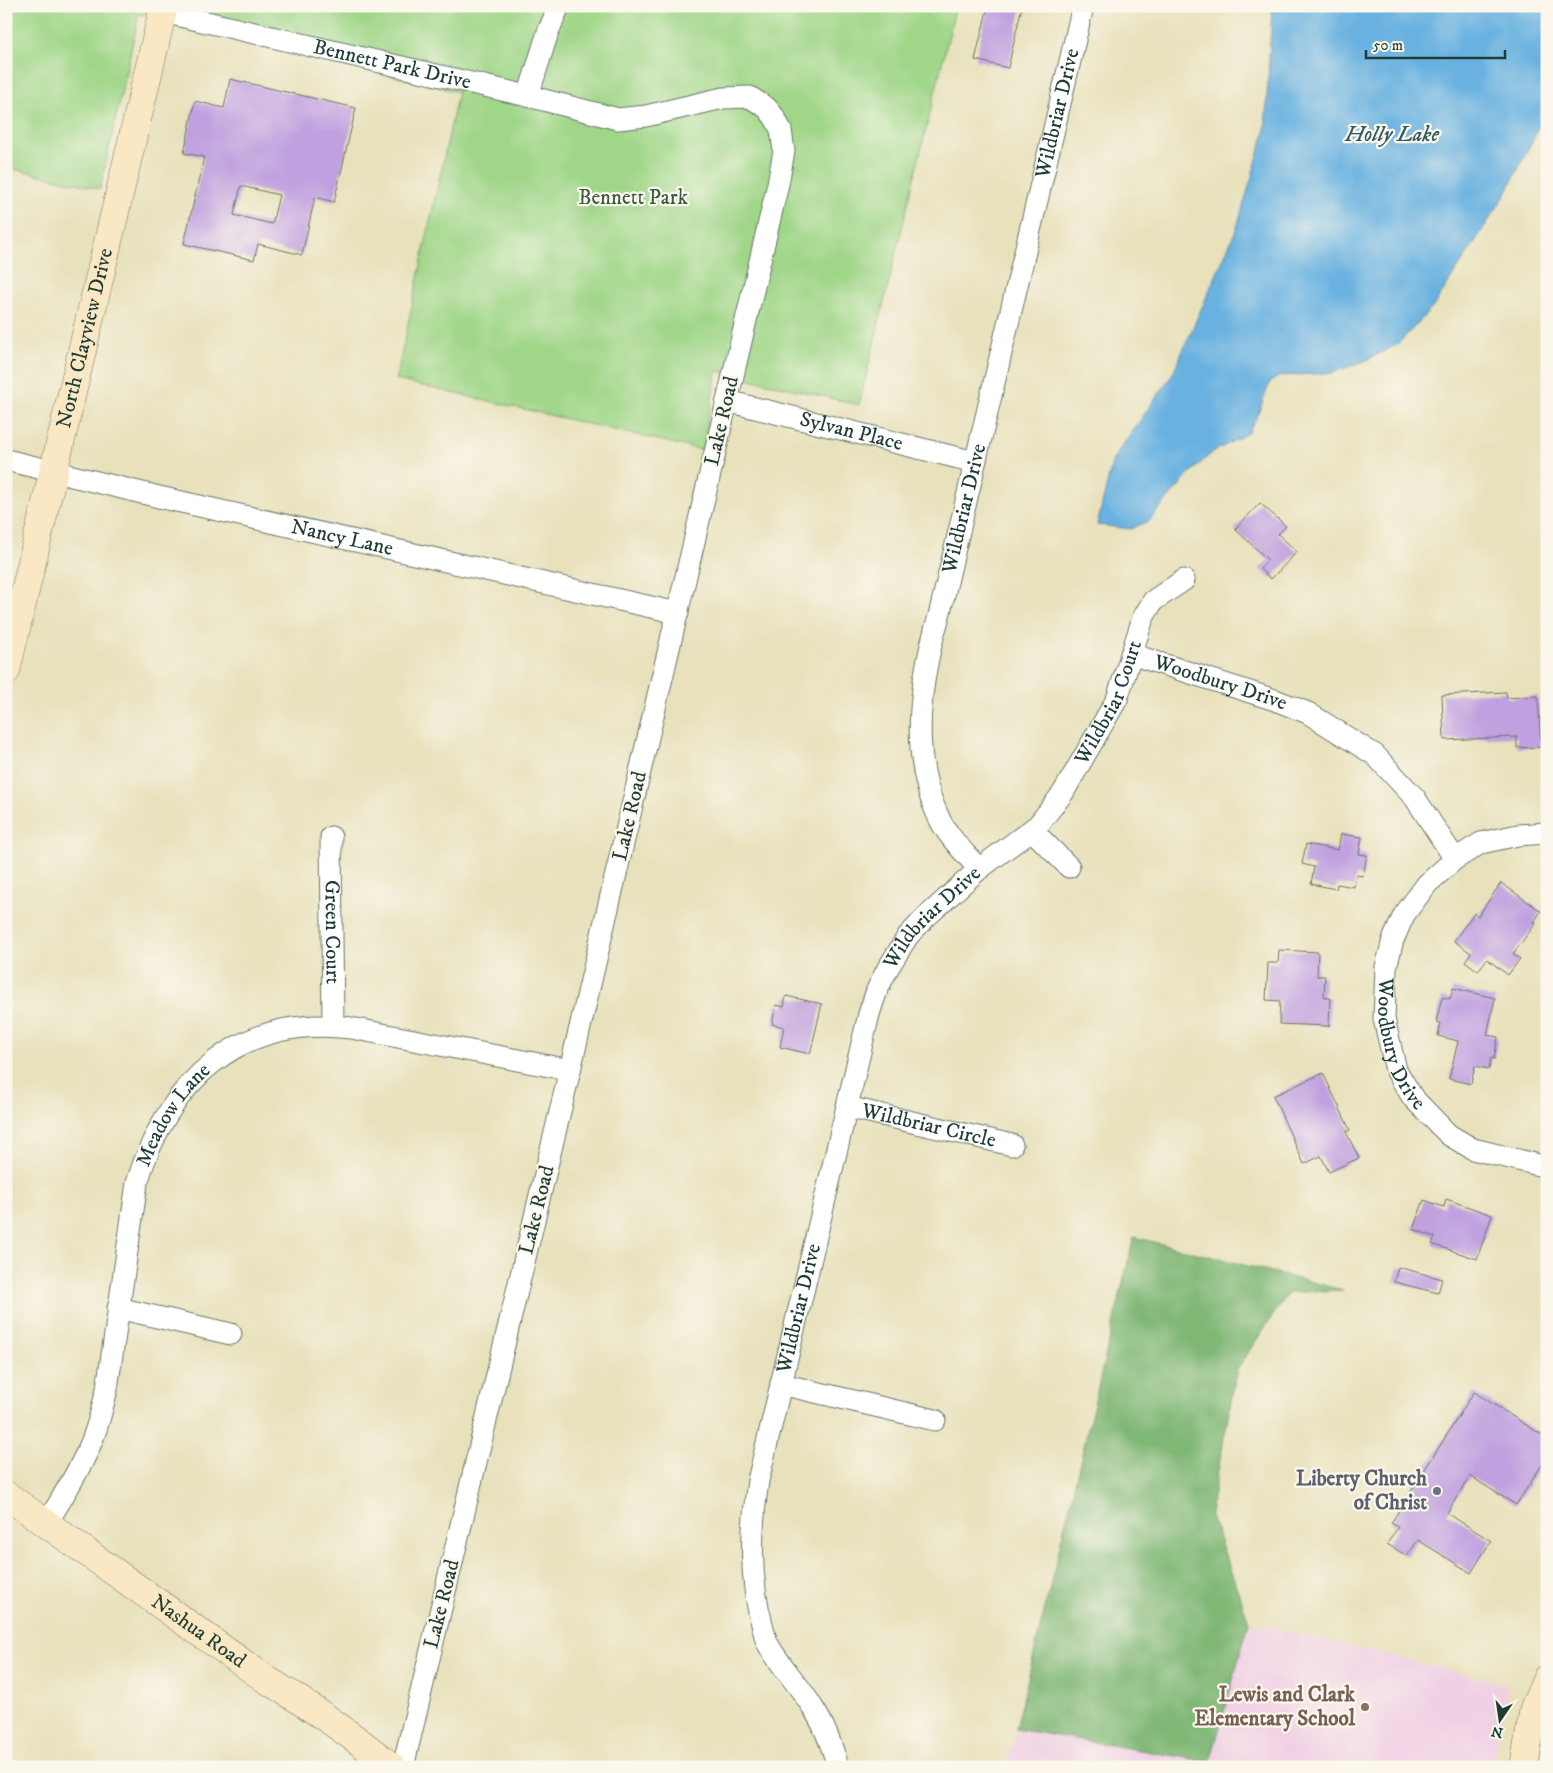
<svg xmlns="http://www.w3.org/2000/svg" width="1553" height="1773" font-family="'IM FELL DW Pica',serif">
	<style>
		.built { fill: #f0d0e4 }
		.green { fill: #9fd687; stroke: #5f8a5e }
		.forest { fill: #7fb774; stroke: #4f7a54 }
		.water { fill: #68b1e0; stroke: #44778a }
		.building { fill: #c0a0df; fill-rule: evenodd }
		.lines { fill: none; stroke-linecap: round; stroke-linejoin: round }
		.street-casing { stroke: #657664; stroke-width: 23 }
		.secondary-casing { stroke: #657664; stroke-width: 29 }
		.street { stroke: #fff; stroke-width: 21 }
		.secondary { stroke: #fae7c3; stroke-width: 28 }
		.worship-dot { fill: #6b7280; stroke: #fbf7ec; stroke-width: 2 }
		.education-dot { fill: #8d6e63; stroke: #fbf7ec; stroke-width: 2 }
		.labels { text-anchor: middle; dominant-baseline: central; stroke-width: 4.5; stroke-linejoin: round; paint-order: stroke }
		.street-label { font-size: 21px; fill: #1f3d34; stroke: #fbf7ec }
		.park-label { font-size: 21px; fill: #395c45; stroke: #fbf7ec }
		.worship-label { font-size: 21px; font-weight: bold; fill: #5b616d; stroke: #fbf7ec; text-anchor: end }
		.education-label { font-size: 21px; font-weight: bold; fill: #785e54; stroke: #fbf7ec; text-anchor: end }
		.water-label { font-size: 22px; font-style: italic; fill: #315a5f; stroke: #fbf7ec }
	</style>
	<rect width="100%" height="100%" fill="#fbf7ec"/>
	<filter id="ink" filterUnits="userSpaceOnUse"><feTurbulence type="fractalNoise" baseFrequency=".02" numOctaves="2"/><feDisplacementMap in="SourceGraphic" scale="10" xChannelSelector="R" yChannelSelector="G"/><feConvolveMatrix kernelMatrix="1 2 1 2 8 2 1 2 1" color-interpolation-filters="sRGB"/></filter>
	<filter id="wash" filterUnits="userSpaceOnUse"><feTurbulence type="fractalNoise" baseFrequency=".0096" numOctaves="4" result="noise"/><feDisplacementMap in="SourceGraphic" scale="20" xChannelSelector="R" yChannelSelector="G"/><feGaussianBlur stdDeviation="1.12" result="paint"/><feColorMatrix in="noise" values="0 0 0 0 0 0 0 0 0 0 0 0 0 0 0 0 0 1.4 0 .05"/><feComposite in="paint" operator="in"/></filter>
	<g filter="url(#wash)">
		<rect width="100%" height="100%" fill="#e8e1bc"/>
		<path class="built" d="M1249 1622 1509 1685 1491 1767H1006L1016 1729 1210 1762Z"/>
		<path class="green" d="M6 6H956L859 405 717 371 702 450 396 380 458 92 139 14 100 189 6 167Z"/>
		<path class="forest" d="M1134 1237 1343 1290 1288 1293 1237 1369 1210 1513 1249 1622 1210 1762 1016 1729Z"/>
		<path class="water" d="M1272 6H1547V106L1534 138 1505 195 1433 307 1398 344 1365 361 1331 373 1280 376 1270 382 1258 414 1248 433 1213 452 1189 474 1149 521 1131 529 1097 525 1113 459 1172 375 1236 230 1265 132Z"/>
		<g id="blocks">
			<path class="building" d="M988 6H1022L1008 68 975 60Z
				M230 79 356 108 334 202 315 197 302 255 258 244 254 260 184 244 204 157 184 153 195 101 224 108ZM241 186 279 195 272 224 234 215Z
				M1260 503 1286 526 1278 534 1297 552 1271 579 1260 569 1268 560 1235 529Z
				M1506 692 1507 698 1538 696 1541 747 1517 748V737L1444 740 1442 695Z
				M1341 834 1362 837 1359 854 1367 855 1363 876 1356 875 1354 887 1337 884 1336 889 1311 884 1314 867 1302 864 1306 844 1338 850Z
				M1501 883 1541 911 1534 922 1536 923 1513 954 1520 959 1508 975 1487 959 1478 971 1465 961 1471 953 1454 941 1474 913 1478 916Z
				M1279 950 1318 952 1317 976H1325L1324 997 1330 998 1329 1026 1279 1024 1280 1001 1266 1000 1268 963H1278Z
				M1453 988 1495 998 1487 1035 1498 1037 1494 1059 1491 1058 1489 1069 1475 1066 1471 1084 1449 1079 1458 1041 1438 1036 1441 1023 1436 1022 1442 997 1450 999Z
				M786 996 822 1004 810 1054 780 1047 784 1027 772 1024 776 1005 784 1007Z
				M1323 1073 1350 1130 1346 1132 1359 1158 1329 1172 1321 1156 1304 1164 1273 1096Z
				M1446 1199 1492 1215 1477 1259 1432 1244 1435 1237 1413 1229 1424 1200 1444 1207Z
				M1398 1267 1442 1279 1438 1293 1394 1282Z
				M1474 1392 1547 1438V1457L1516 1505 1470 1476 1447 1513 1491 1541 1471 1573 1418 1540 1407 1556 1387 1544 1398 1527 1391 1523Z"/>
		</g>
	</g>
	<g filter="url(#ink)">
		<use href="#blocks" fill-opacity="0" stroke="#657664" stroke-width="1"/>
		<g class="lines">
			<g class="street-casing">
				<g id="street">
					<path id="s1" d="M163 12 528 96 618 119 646 116 723 98 750 97 767 108 775 118 781 130 784 151 778 184 570 1070 403 1767"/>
					<path d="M528 96 548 32 559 6"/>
					<path id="s2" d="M727 401 975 462"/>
					<path id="s3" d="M6 460 159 497 678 613"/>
					<path id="s4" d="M1131 654 1275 700 1308 713 1375 755 1415 798 1455 859"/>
					<path d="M1032 830 1069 867"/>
					<path id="s5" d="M1547 833 1518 835 1481 843 1455 859 1427 884 1404 915 1393 940 1386 967 1384 1019 1396 1070 1413 1098 1449 1135 1473 1149 1547 1167"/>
					<path id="s6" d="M331 837 333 1026"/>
					<path id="s7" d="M979 869C965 853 948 837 939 818 909 756 920 679 939 616L1083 6"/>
					<path id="s8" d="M847 1107 1012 1145"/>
					<path d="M118 1308 231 1334"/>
					<path d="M781 1384 935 1420"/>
					<path id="s9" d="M46 1525C62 1497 81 1469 93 1438 99 1422 103 1406 107 1389L137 1183C168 1081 239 1014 351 1028L570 1070"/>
					<path id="s10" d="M838 1767C832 1746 825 1726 813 1708 800 1686 782 1668 769 1646 765 1640 764 1631 762 1624 749 1577 751 1529 758 1481L869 1014 877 990 888 968 908 936 925 918 979 869 1038 825 1063 793 1117 699 1143 618 1153 601 1184 580"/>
				</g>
			</g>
			<g class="secondary-casing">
				<g id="secondary">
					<path id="s11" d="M6 671 164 6"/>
					<path id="s12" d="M6 1495 264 1678C309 1705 351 1734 392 1767"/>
					<path d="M1524 1767 1534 1708 1547 1678"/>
				</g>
			</g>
			<use href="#street" class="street"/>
			<use href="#secondary" class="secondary"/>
		</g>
	</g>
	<circle class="worship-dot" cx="1437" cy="1491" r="5"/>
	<circle class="education-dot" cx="1365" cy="1707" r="5"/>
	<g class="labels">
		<g class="street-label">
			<text stroke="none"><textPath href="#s1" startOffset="235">Bennett Park Drive</textPath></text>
			<text stroke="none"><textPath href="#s7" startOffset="788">Wildbriar Drive</textPath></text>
			<text stroke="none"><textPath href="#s11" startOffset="342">North Clayview Drive</textPath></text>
			<text transform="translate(722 421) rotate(-77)">Lake Road</text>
			<text stroke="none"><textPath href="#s2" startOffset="128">Sylvan Place</textPath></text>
			<text stroke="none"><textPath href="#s7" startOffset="382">Wildbriar Drive</textPath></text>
			<text stroke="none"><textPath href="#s3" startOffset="345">Nancy Lane</textPath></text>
			<text stroke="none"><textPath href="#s4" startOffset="94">Woodbury Drive</textPath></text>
			<text stroke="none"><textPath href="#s10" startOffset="1189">Wildbriar Court</textPath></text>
			<text transform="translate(630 816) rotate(-77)">Lake Road</text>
			<text stroke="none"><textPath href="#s10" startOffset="905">Wildbriar Drive</textPath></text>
			<text stroke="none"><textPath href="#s6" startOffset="95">Green Court</textPath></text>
			<text stroke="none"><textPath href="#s5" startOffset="309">Woodbury Drive</textPath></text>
			<text stroke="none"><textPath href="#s9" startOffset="436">Meadow Lane</textPath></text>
			<text stroke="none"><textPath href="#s8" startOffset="84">Wildbriar Circle</textPath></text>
			<text transform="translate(537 1210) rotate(-76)">Lake Road</text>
			<text stroke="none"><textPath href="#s10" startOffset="485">Wildbriar Drive</textPath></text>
			<text transform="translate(442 1604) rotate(-76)">Lake Road</text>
			<text stroke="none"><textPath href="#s12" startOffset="236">Nashua Road</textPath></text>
		</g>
		<g class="park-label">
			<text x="633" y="198">Bennett Park</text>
		</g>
		<g class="worship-label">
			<text x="1427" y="1479">Liberty Church<tspan x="1427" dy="24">of Christ</tspan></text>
		</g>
		<g class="education-label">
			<text x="1355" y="1695">Lewis and Clark<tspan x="1355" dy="24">Elementary School</tspan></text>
		</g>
		<g class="water-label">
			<text x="1392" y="134">Holly Lake</text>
		</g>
	</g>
	<rect width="1553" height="1773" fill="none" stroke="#fbf7ec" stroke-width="25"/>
	<g transform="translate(1500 1720) rotate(193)" stroke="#fbf7ec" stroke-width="4" paint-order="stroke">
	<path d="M0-4L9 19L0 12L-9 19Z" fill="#1f3d34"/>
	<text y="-8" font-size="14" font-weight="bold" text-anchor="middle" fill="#1f3d34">N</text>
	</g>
	<path d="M1366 50v8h139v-8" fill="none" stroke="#1f3d34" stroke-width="2.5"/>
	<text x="1373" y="50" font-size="15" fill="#1f3d34" stroke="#fbf7ec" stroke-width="4" paint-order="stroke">50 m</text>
</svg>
